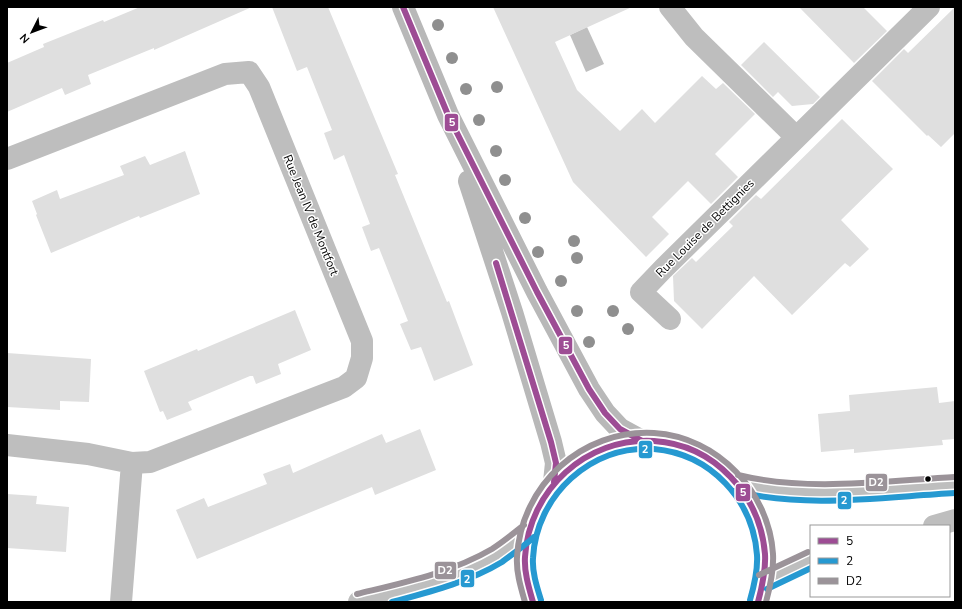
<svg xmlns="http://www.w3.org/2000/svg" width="962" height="609" font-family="'Nunito Sans',sans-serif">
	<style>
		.water { fill: #bfbfbf }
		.building { fill: #dfdfdf }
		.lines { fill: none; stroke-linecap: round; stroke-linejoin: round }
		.minor { stroke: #bebebe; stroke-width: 22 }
		.tertiary { stroke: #bebebe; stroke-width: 22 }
		.secondary { stroke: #b8b8b8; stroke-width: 22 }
		.bus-1-casing { stroke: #fff; stroke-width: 9 }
		.bus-2-casing { stroke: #fff; stroke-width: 9 }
		.bus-3-casing { stroke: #fff; stroke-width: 9 }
		.bus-1 { stroke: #9d4c94; stroke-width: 6 }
		.bus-2 { stroke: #2699d1; stroke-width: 6 }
		.bus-3 { stroke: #9b9399; stroke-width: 6 }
		.tree { fill: #8f8f8f }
		.bus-dot { fill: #000; stroke: #fff; stroke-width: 1.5 }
		.labels { text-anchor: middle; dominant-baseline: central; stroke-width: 3; stroke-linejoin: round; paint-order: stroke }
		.street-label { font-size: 12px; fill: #000; stroke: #fff }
		.line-badge { stroke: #fff; stroke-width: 1.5 }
		.badge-label { font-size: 11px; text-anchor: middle; font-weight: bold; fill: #fff }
	</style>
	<rect width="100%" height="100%" fill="#fff"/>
	<path class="water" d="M587 27 604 64 586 72 570 35Z"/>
	<path class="building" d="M140 7H252L154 50V48L88 75 91 84 65 95 62 88 7 112V63L44 47 43 44 103 20 104 22Z
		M272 7H328L398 174 395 175 447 302 449 301 473 365 434 381 421 347 411 350 400 324 408 321 379 248 371 251 362 227 370 224 344 155 334 160 324 133 332 130 307 67 297 71Z
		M493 7H632L555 42 577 90 620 131 642 109 655 123 702 76 716 89 723 83 755 114 715 154 738 177 711 204 688 181 652 217 669 234 646 257 573 182Z
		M799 7H863L887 31 854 63Z
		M955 7V133L941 147 928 135 927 136 872 81 904 49 908 53Z
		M764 42 820 97 813 104 792 106 778 92 773 97 741 65Z
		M842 119 893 169 841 220 869 249 850 267 845 263 792 315 754 276 702 329 674 301 673 276 692 258 696 262 733 226 729 222 756 195 761 199Z
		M185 151 200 194 140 218 139 216 51 253 36 215 37 214 32 201 57 190 60 199 124 175 120 166 145 156 150 165Z
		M295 310 311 350 278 364 281 374 256 384 253 376H250L188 402 192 410 167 420 163 411 160 412 144 371 197 349 198 351Z
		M7 353 91 359 89 402 60 401V410L7 407Z
		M937 387 939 403 955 401V439L942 440 943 445 886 450 854 453V449L821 452 818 414 850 411 849 395Z
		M420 429 436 470 375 495 372 487 197 559 176 510 204 498 208 507 267 484 263 474 290 464 293 473 382 434 386 443Z
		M7 494 37 496 36 504 69 507 66 552 7 548Z"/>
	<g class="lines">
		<path class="minor" d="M670 7 694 37 796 137
			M7 159 225 74 249 72 259 87 362 341V358L356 378 344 387 150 462 132 463 88 454 7 445
			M670 319 641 292 663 269 929 7
			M121 602 132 463"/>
		<path class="tertiary" d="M736 483 756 488 820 493 955 485
			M934 526 955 520
			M763 582 803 562 811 559
			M359 602C400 592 448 580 486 561 502 554 515 542 529 531"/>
		<path class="secondary" d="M403 7 448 115 537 292 589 389 605 413 620 429 642 441
			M469 181 512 312 551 442 556 463 554 482
			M533 602C529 588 525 573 525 558 526 494 579 444 642 441 676 439 713 457 736 482 753 501 762 529 765 554 766 570 762 587 758 602"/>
		<g class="bus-1-casing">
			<path id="bus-1" d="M403 7 448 115 537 292 589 389 605 413 620 429 642 441
				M496 263 551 442 556 463 554 482
				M533 602C529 588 524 572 525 557 529 490 586 437 654 441 715 445 760 495 765 554 766 570 762 587 758 602"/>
		</g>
		<g class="bus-2-casing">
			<path id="bus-2" d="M734 491C806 509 882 497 955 493
				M767 589 811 568
				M541 600C537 587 532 572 533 558 536 496 591 444 654 449 711 454 753 500 757 555 758 570 754 586 750 600
				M392 602C429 592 469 582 502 562 513 554 524 546 534 537"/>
		</g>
		<g class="bus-3-casing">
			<path id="bus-3" d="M738 475C807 492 884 481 955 477
				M759 575 808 552
				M357 594C402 583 451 573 492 549 503 542 514 533 524 525
				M525 602C521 588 516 572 517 557 521 485 582 429 654 433 718 437 769 492 773 554 774 570 770 587 766 602"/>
		</g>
		<use href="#bus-1" class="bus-1"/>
		<use href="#bus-2" class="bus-2"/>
		<use href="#bus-3" class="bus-3"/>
	</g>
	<g class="tree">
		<circle cx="438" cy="25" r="6"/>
		<circle cx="452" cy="58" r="6"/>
		<circle cx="497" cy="87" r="6"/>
		<circle cx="466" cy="89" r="6"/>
		<circle cx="479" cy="120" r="6"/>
		<circle cx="496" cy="151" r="6"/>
		<circle cx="505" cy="180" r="6"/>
		<circle cx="525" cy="218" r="6"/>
		<circle cx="574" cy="241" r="6"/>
		<circle cx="538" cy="252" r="6"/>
		<circle cx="577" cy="258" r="6"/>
		<circle cx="561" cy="281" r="6"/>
		<circle cx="577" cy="311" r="6"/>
		<circle cx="613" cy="311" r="6"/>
		<circle cx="628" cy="329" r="6"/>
		<circle cx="589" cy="342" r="6"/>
	</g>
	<circle class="bus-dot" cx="928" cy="479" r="3.5"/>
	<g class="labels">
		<g class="street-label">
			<text transform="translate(311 215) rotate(68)">Rue Jean IV de Montfort</text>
			<text transform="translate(705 228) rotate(-45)">Rue Louise de Bettignies</text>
		</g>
	</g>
	<g class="line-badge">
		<rect x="444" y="113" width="15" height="19" rx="4" fill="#9d4c94"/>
		<rect x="558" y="336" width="15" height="19" rx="4" fill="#9d4c94"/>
		<rect x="638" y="440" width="15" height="19" rx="4" fill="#2699d1"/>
		<rect x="865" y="473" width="23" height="19" rx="4" fill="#9b9399"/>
		<rect x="735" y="483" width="16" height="19" rx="4" fill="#9d4c94"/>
		<rect x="837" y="491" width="15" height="19" rx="4" fill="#2699d1"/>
		<rect x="434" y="561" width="23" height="19" rx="4" fill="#9b9399"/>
		<rect x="460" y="569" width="15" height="19" rx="4" fill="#2699d1"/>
	</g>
	<g class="badge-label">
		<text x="452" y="126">5</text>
		<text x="566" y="349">5</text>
		<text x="645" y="453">2</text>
		<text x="876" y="486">D2</text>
		<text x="743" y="496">5</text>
		<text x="844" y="504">2</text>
		<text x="445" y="574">D2</text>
		<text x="467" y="583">2</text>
	</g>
	<rect width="962" height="609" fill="none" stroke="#000000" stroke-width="16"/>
	<rect x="810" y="525" width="140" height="72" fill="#ffffff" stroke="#999999"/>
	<rect x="818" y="538" width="20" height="6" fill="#9d4c94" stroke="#999999"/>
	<text x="846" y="545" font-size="12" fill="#000000">5</text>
	<rect x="818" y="558" width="20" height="6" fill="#2699d1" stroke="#999999"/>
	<text x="846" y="565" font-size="12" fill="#000000">2</text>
	<rect x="818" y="578" width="20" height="6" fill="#9b9399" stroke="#999999"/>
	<text x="846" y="585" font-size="12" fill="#000000">D2</text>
	<g transform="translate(32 32) rotate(228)" stroke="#ffffff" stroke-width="3" paint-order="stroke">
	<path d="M0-3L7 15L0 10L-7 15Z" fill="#000000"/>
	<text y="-6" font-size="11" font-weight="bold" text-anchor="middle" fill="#000000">N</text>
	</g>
</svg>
